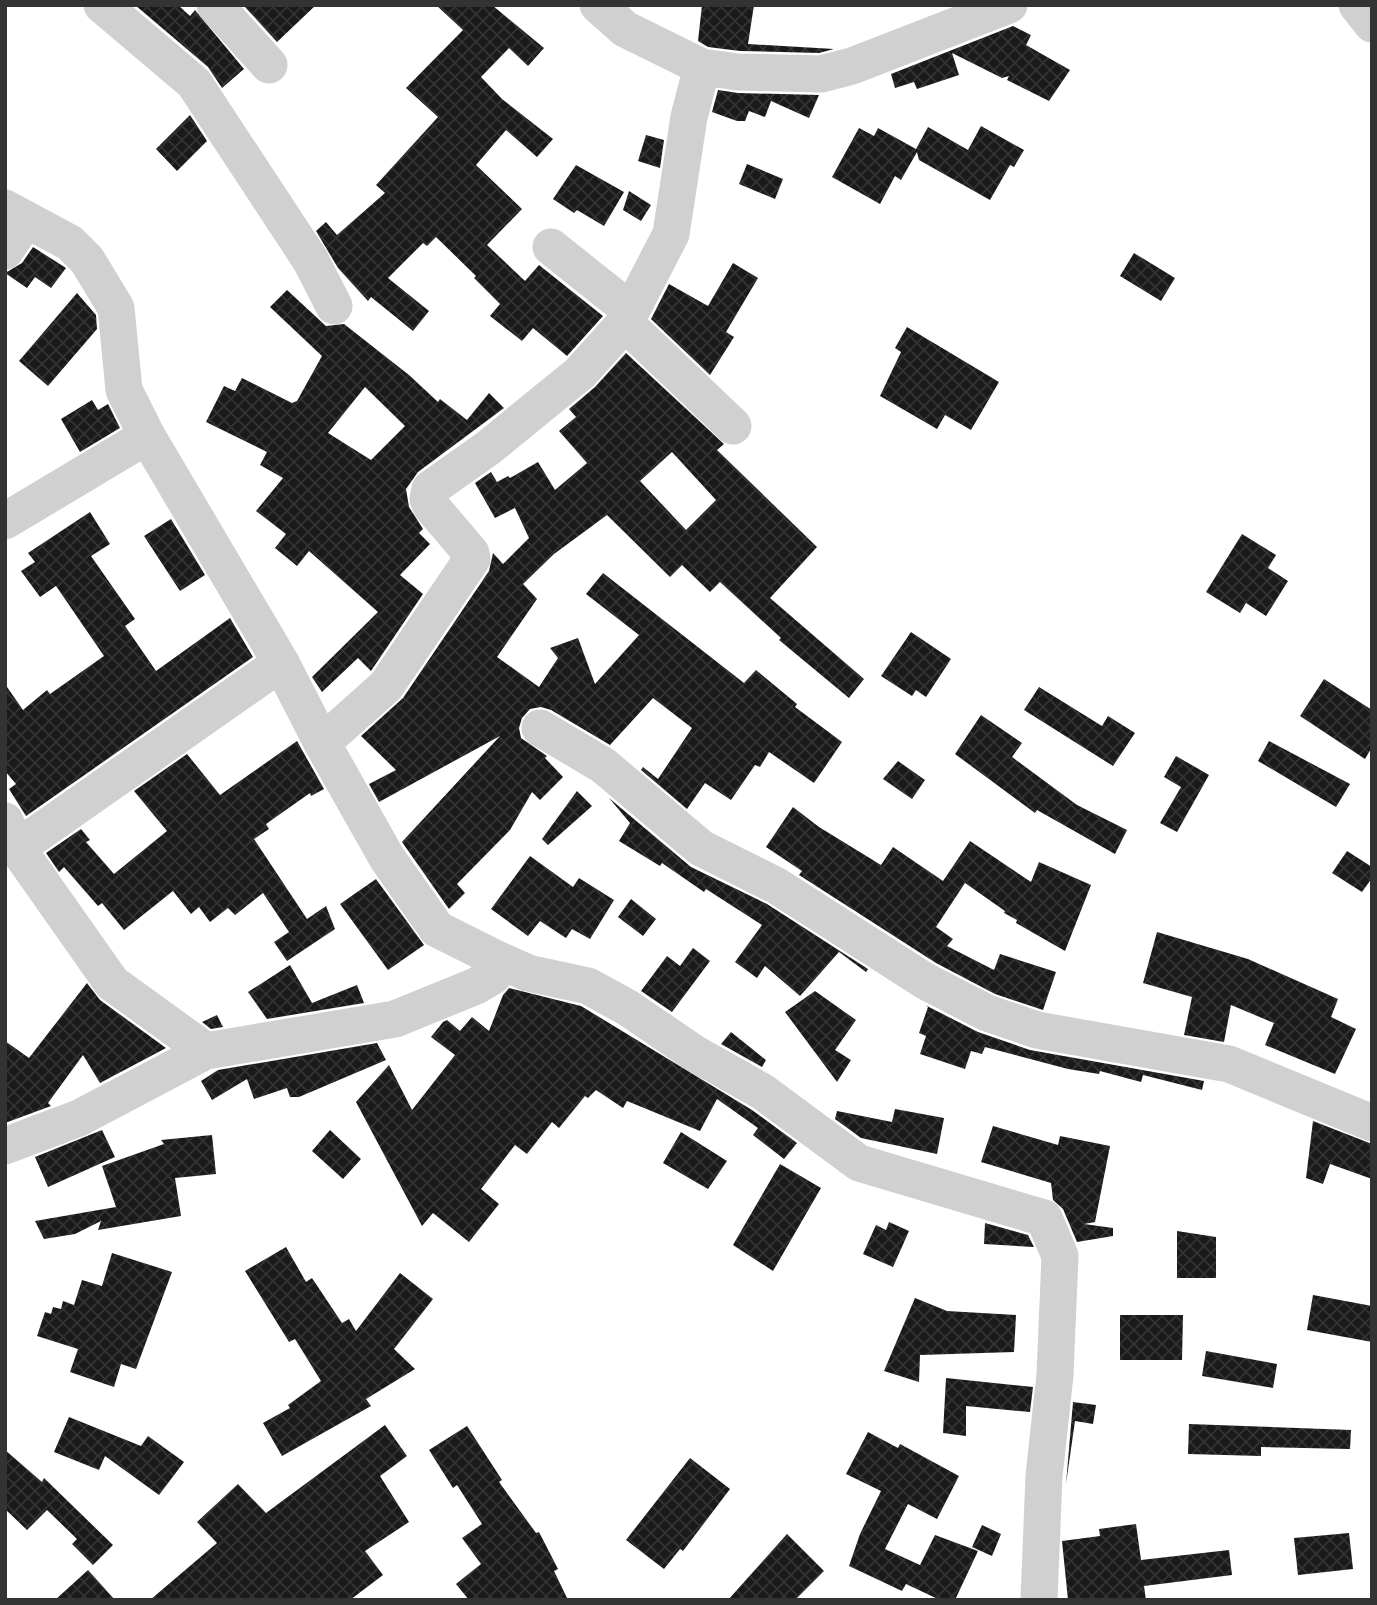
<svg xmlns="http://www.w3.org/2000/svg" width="1377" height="1605" font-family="Rubik,sans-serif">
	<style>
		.building { fill: url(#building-cross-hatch); fill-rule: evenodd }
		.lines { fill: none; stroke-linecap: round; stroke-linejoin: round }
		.minor { stroke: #d0d0d0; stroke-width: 37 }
	</style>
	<defs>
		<pattern id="building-cross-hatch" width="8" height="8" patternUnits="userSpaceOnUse" patternTransform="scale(1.75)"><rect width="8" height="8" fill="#1a1a1a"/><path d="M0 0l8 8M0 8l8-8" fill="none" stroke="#333"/></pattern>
	</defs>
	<rect width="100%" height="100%" fill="#fff"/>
	<path class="building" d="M135 5H178L190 16 195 10 244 69 222 88 208 67Z
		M247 5H316L277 42 245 7Z
		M436 5H492L544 48 528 66 509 48 481 77 502 99 553 139 537 157 506 130 476 165 522 209 487 245 525 281 539 265 603 316 567 356 533 328 522 341 490 316 500 304 474 278 476 276 436 237 427 246 423 243 388 278 429 311 413 331 371 297 368 301 338 268 316 231 326 222 337 235 385 193 376 185 438 117 406 88 463 30Z
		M702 5H754L748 44 834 49 819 53 740 51 708 47 698 41Z
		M1013 26 1031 35 1026 45 1070 70 1049 101 1007 80 1009 76 1002 78 952 53 959 75 917 89 914 82 895 88 891 74Z
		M718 90 738 93 819 95 809 118 771 101 765 117 749 111 745 121H737L712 112Z
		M190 115 207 141 177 171 156 149Z
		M981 126 1024 150 1014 167 1010 165 990 200 919 160 917 152 901 180 895 176 880 204 832 177 859 128 874 136 878 128 916 149 928 127 968 150Z
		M646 135 664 140 660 168 638 161Z
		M747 164 783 179 775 199 739 184Z
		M576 165 624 192 604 226 577 210 574 213 553 199Z
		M629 191 651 205 641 221 623 210Z
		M33 247 66 268 51 288 35 277 27 288 5 273 22 263Z
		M1134 253 1175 278 1161 301 1120 276Z
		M733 263 758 278 726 332 734 337 710 375 651 319 669 284 708 306Z
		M287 290 326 326 344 324 409 375 438 402 440 399 467 420 489 393 504 408 418 472 406 489 409 507 423 529 419 533 430 544 400 575 423 594 371 671 358 658 322 692 312 677 378 612 309 551 297 566 275 548 286 534 256 511 283 478 260 465 267 452 206 422 224 386 235 391 242 378 292 403 297 401 322 356 270 307ZM365 387 405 426 371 460 328 433Z
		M77 293 96 315 97 329 48 386 19 361Z
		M907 327 999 382 971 430 945 415 937 429 880 396 901 352 895 348Z
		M626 353 724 444 717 450 817 547 770 598 864 679 849 698 779 640 781 638 720 582 710 592 682 565 670 577 607 515 554 554 523 584 537 599 497 657 539 687 558 658 550 648 578 638 595 684 639 635 586 594 603 573 744 683 756 670 797 704 795 707 842 742 814 783 769 752 760 767 755 765 731 800 705 783 687 809 641 770 643 767 658 779 692 728 653 698 610 745 551 710 541 707 530 709 522 718 519 728 521 738 547 756 545 758 563 777 540 800 532 792 510 830 457 884 465 893 449 909 402 842 500 736 379 802 369 784 396 770 361 736 403 698 489 571 493 553 503 564 529 538 515 508 495 518 475 483 491 472 497 482 508 476 510 478 538 462 555 490 587 463 559 431 576 417 569 409 595 387ZM672 452 716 500 686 530 640 481Z
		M92 400 98 410 108 404 120 428 80 452 61 419Z
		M90 512 110 544 91 556 135 619 125 626 156 671 230 618 253 657 26 816 9 789 16 784 5 771V684L23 710 47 690 50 694 104 656 56 586 40 597 21 571 35 562 28 553Z
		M171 519 205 575 180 591 144 536Z
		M1242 534 1276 555 1268 568 1288 581 1266 616 1246 603 1240 613 1206 592Z
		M911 632 951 659 926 697 916 690 912 696 881 676Z
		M1324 679 1372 710V747L1365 759 1300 716Z
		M1039 687 1102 726 1108 716 1135 733 1113 766 1024 710Z
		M981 715 1022 743 1012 757 1077 805 1127 830 1115 854 1037 810 1035 813 955 754Z
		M297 741 324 789 311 796 310 793 266 824 269 829 254 839 307 919 326 906 335 929 287 961 274 942 289 932 263 893 235 915 228 908 210 922 199 907 191 914 173 891 124 930 102 903 98 906 64 867 59 872 46 853 81 829 90 840 86 842 114 874 167 831 134 791 187 754 220 795Z
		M1269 741 1350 784 1336 807 1258 761Z
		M1176 756 1209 775 1177 832 1160 823 1181 787 1164 777Z
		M898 761 925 780 912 799 883 779Z
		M577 791 592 806 548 845 542 839Z
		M609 798 691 867 767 904 868 969 866 972 839 952 800 996 765 966 757 978 735 962 762 925 706 889 704 892 662 863 660 866 619 841 630 823Z
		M793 807 819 827 881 865 893 847 943 881 970 841 1031 882 1039 862 1091 885 1065 951 1016 923 1017 920 1004 913 1005 911 965 883 936 927 953 939 947 946 994 970 1000 954 1056 972 1043 1010 995 994 936 963 799 875 802 871 766 847Z
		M1347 851 1372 867V878L1362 892 1332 873Z
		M530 856 573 887 579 878 614 900 590 939 572 929 566 938 540 921 528 936 491 909Z
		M376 879 424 945 388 970 340 904Z
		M631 899 656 919 643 936 618 917Z
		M1157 932 1248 959 1338 999 1331 1017 1356 1029 1335 1074 1265 1045 1274 1023 1231 1005 1224 1042 1184 1035 1192 997 1143 983Z
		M693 948 710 961 672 1012 641 991 667 956 680 966Z
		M290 965 312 1003 357 985 364 1003 267 1019 248 992Z
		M87 983 100 1000 166 1048 100 1083 83 1055 48 1103 51 1106 5 1123V1041L29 1058Z
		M509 988 581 1006 752 1110 797 1143 784 1159 753 1135 758 1128 717 1099 700 1131 627 1101 623 1108 596 1090 588 1098 585 1096 559 1128 552 1122 527 1154 515 1145 481 1189 499 1204 469 1242 433 1213 422 1226 356 1102 389 1065 412 1110 455 1055 431 1037 443 1022 447 1020 460 1031 472 1017 489 1031 503 995Z
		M815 991 856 1020 835 1050 851 1060 837 1082 785 1012Z
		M925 1005 978 1032 1030 1050 1204 1081 1202 1090 1143 1075 1141 1082 1100 1071 1099 1074 1068 1069 985 1047 982 1054 971 1051 965 1069 920 1054 926 1036 919 1033 928 1007Z
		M217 1015 223 1027 211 1029 202 1022Z
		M731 1032 766 1060 762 1067 721 1044Z
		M377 1043 386 1060 299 1097H290L287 1088 254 1099 247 1079 212 1100 201 1081 218 1070Z
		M895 1109 944 1118 937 1154 861 1138 835 1119 837 1111 892 1122Z
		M1313 1121 1372 1144V1179L1330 1164 1323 1184 1306 1178Z
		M993 1126 1058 1145 1060 1136 1110 1146 1095 1222 1084 1224 1113 1228V1236L1077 1242 1063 1209 1053 1200 1051 1183 981 1162Z
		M102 1130 115 1157 48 1187 35 1157Z
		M330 1130 361 1159 343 1179 312 1151Z
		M681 1132 727 1161 708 1189 663 1163Z
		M212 1135 216 1174 175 1178 181 1216 98 1230 101 1221 75 1234 44 1239 35 1221 116 1207 102 1166 164 1144 161 1140Z
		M780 1164 821 1188 773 1271 733 1245Z
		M889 1222 909 1231 893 1267 863 1254 876 1225 886 1230Z
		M985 1223 1028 1235 1034 1247 984 1244Z
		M1177 1231 1216 1237V1278H1177Z
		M286 1247 306 1282 312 1278 342 1323 349 1319 356 1331 400 1273 433 1299 394 1349 415 1369 366 1399 371 1406 282 1456 263 1423 290 1408 288 1405 321 1381 295 1339 289 1342 245 1271Z
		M112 1253 172 1272 136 1369 121 1364 114 1387 70 1372 78 1349 37 1336 45 1312 51 1314 53 1307 61 1309 63 1301 74 1305 82 1280 102 1286Z
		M1313 1295 1372 1306V1342L1307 1330Z
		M915 1298 947 1311 1016 1315 1014 1352 920 1355 919 1382 884 1371Z
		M1120 1315H1183L1182 1360H1120Z
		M1206 1351 1277 1364 1273 1388 1202 1376Z
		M946 1378 1033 1387 1030 1412 966 1406V1436L943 1433Z
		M1073 1402 1096 1405 1093 1424 1075 1421 1066 1484Z
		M69 1417 141 1446 148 1436 184 1462 159 1495 105 1456 99 1470 54 1452Z
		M1189 1424 1351 1430 1350 1449 1261 1447V1456L1188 1454Z
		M385 1425 407 1456 380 1476 409 1522 365 1551 383 1575 350 1600H150L217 1543 197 1522 238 1484 266 1513Z
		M467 1426 502 1480 499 1482 536 1533 539 1532 558 1569 554 1571 568 1600H469L456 1584 481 1564 462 1538 482 1524 457 1485 453 1488 429 1450Z
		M868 1432 898 1448 900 1444 959 1476 937 1519 908 1504 885 1549 920 1565 935 1535 978 1551 955 1600H940L906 1584 902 1591 849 1566 860 1534 881 1491 846 1474Z
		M5 1450 42 1482 44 1478 113 1545 93 1565 72 1544 77 1539 47 1510 27 1530 5 1509Z
		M690 1458 730 1489 683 1551 680 1549 664 1569 626 1540Z
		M1136 1524 1141 1560 1229 1550 1232 1575 1144 1586 1146 1600H1068L1062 1541 1100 1536 1099 1529Z
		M982 1525 1001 1534 992 1556 972 1547Z
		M1349 1533 1353 1569 1298 1575 1294 1538Z
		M787 1534 824 1571 795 1600H728Z
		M88 1570 115 1600H55Z"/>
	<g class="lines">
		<path class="minor" d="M102 5 194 83 311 261 334 306
			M215 5 269 65
			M598 5 625 29 702 67 738 72 821 74 852 66 1009 5
			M1357 5 1372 24
			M5 208 70 243 87 260 116 308 124 390 147 436 281 663 322 743
			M551 247 630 310
			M5 251 25 221
			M625 323 733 426
			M5 521 147 436
			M540 728 604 766 701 848 777 886 925 981 987 1013 1037 1030 1229 1064 1372 1123
			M5 821 17 848 112 983 206 1051
			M17 848 281 663
			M499 960 528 973 588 986 628 1008 694 1053 763 1092 859 1163 1044 1218 1060 1256 1055 1375 1044 1476 1039 1600
			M5 1146 79 1118 206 1051 395 1019 476 986 493 976 499 960 437 929 387 858 322 743 386 686 472 559 471 553 431 506 428 499 430 489 488 448 580 373 625 323 671 234 689 117 702 67"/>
	</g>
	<rect width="1377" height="1605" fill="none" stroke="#333333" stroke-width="14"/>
</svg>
